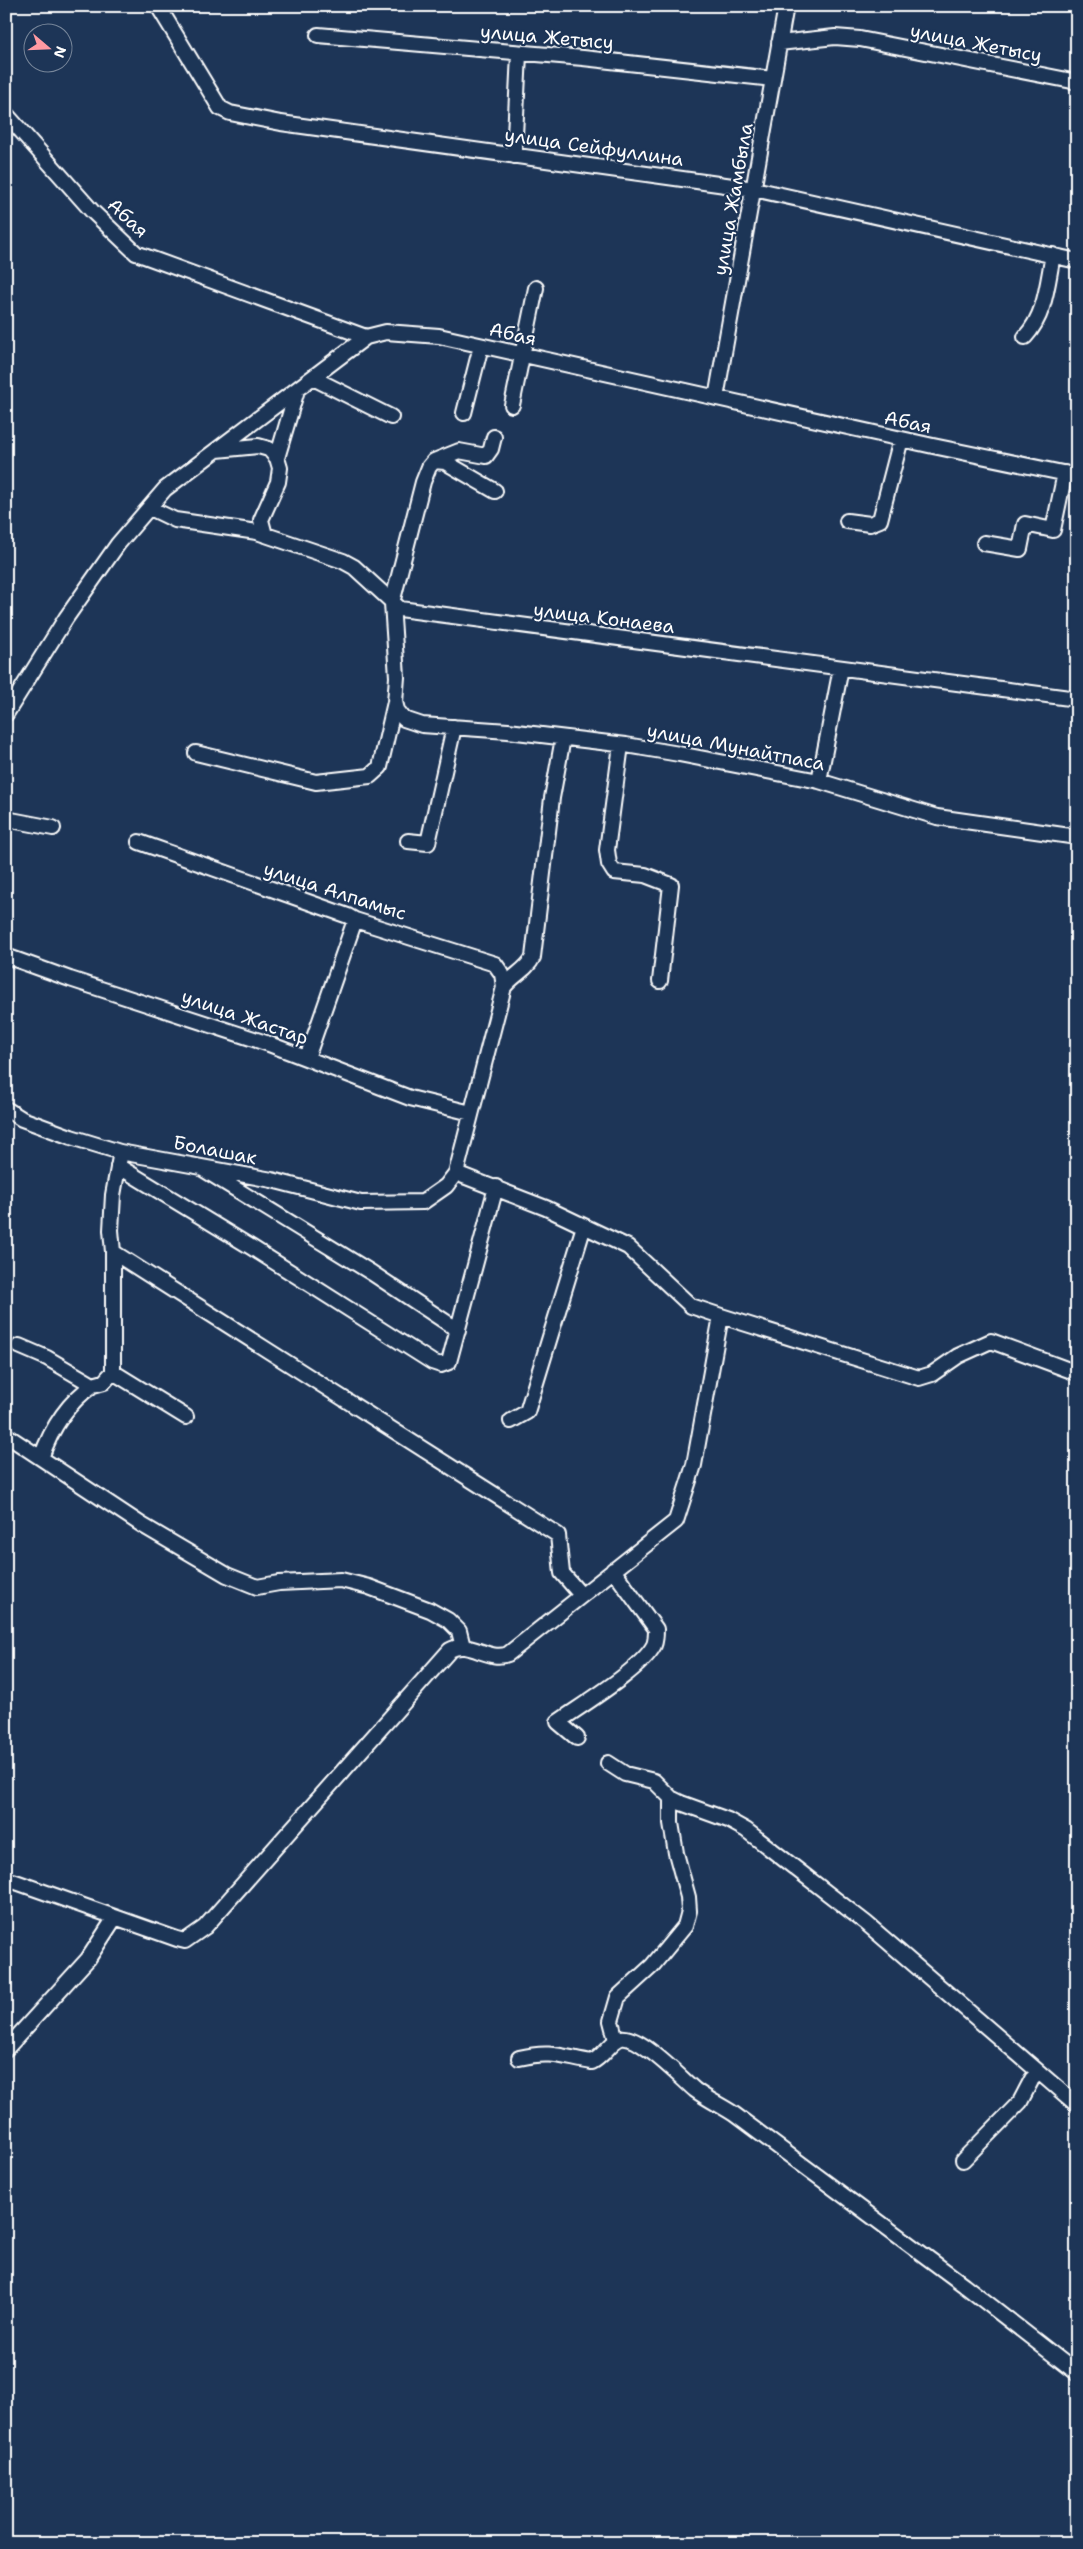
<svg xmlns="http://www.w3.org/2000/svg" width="1083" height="2549" font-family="'Shantell Sans',sans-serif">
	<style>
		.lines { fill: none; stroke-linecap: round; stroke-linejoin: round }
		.minor-casing { stroke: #fff; stroke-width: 18 }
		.minor { stroke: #1d3557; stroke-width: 14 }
		.labels { text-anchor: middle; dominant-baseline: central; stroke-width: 4.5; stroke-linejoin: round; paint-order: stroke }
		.street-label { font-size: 19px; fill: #fff; stroke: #1d3557 }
	</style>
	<rect width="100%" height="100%" fill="#1d3557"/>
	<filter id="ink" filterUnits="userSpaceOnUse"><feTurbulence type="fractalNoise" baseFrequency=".02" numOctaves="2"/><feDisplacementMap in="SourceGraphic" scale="10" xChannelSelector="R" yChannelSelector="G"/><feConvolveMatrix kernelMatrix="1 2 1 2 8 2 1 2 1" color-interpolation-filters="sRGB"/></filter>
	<g filter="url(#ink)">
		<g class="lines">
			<g class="minor-casing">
				<path id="minor" d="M158 6 220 108 230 113 281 123 754 189 1077 261
					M318 35 583 58 773 79
					M779 43 835 37 860 39 1077 82
					M6 114 92 211 136 253 366 337
					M514 156 519 54
					M1025 337C1046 314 1047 284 1053 255
					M313 378 391 417
					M716 398 786 6
					M512 405 536 288
					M464 413 481 346
					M217 450 258 446 269 449 277 458 280 468 278 482 261 520 265 535
					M277 458 297 390
					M434 461 459 451 486 456 491 449 494 437
					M150 508 175 520 257 532 343 561 354 567 400 609 1077 699
					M847 521 870 524 880 520 901 439
					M984 543 1020 549 1025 524 1053 530 1065 473
					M395 702 397 710 404 719 422 725 508 731 626 745 679 754 819 781 937 817 1077 837
					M6 714 66 618 118 544 165 489 366 337 386 332 439 336 933 446 1077 476
					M621 745 607 850 609 864 614 872 645 875 671 885 660 981
					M196 753 316 782 370 776 380 767 395 702 397 677 392 603 423 482 429 467 434 461 445 462 495 491
					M819 781 841 668
					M6 819 53 828
					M408 841 428 843 454 727
					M139 842 348 916 355 920 495 964 502 974 504 987
					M6 956 70 979 269 1044 410 1098 471 1113
					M307 1058 355 920
					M6 1109 22 1119 71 1137 120 1152 272 1180 361 1203 423 1202 446 1186 456 1173 504 987C513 975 527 970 533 957L552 798 563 738
					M120 1157 113 1195 111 1230 113 1252V1372L186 1417
					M118 1166 251 1247 432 1362 441 1365 449 1362 496 1187
					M203 1169 372 1273 458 1330
					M456 1173 546 1208 628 1247 691 1306 721 1316 919 1378 932 1374 958 1356 991 1341 1077 1373
					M113 1252 558 1535 562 1573 581 1595
					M19 1346 47 1358 93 1385 104 1382 113 1372
					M511 1421 527 1412 584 1226
					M6 1435 142 1525 227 1575 257 1587 279 1583 341 1580 369 1587 430 1610 448 1620 459 1631 463 1647
					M41 1458C51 1429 67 1403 93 1385
					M577 1738 558 1722C582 1705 642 1669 654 1645 656 1640 656 1634 656 1629L613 1570
					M608 1763 625 1774 654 1781 671 1798 681 1803 728 1820 746 1830 866 1923 1077 2105
					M6 1881H13L177 1939 185 1941 205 1927 450 1650C469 1639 488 1662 508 1654L676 1521 694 1465 721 1316
					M616 2040 611 2021 618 1997 652 1966 685 1926 689 1911 688 1897 676 1853 671 1823V1798
					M6 2049 88 1959 114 1919
					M519 2058C551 2050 562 2057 592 2062 604 2056 611 2041 621 2038 639 2034 681 2078 695 2090 707 2099 722 2106 734 2114L964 2285 1077 2373
					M963 2160 1020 2102 1032 2079 1039 2072"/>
			</g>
			<use href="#minor" class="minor"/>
		</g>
	</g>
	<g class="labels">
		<g class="street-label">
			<text transform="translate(547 37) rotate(5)">улица Жетысу</text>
			<text transform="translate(976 43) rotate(11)">улица Жетысу</text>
			<text transform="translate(594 147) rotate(8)">улица Сейфуллина</text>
			<text transform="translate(733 199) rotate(-80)">улица Жамбыла</text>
			<text transform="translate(128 218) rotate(43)">Абая</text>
			<text transform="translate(513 334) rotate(13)">Абая</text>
			<text transform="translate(908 422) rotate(12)">Абая</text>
			<text transform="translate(604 618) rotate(7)">улица Конаева</text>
			<text transform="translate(736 747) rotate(11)">улица Мунайтпаса</text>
			<text transform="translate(335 891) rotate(18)">улица Алпамыс</text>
			<text transform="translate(245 1017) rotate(19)">улица Жастар</text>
			<text transform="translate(215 1150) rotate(11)">Болашак</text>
		</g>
	</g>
	<rect width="1083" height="2549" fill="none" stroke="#1d3557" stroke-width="25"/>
	<rect x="12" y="12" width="1058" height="2524" fill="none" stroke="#fff" stroke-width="2" filter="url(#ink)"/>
	<g transform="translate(48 48) rotate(109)"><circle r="24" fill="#1d3557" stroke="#77869a"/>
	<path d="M0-4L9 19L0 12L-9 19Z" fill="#ff9aa2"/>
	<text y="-8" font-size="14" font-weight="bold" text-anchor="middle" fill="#ffffff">N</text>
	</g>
</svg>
